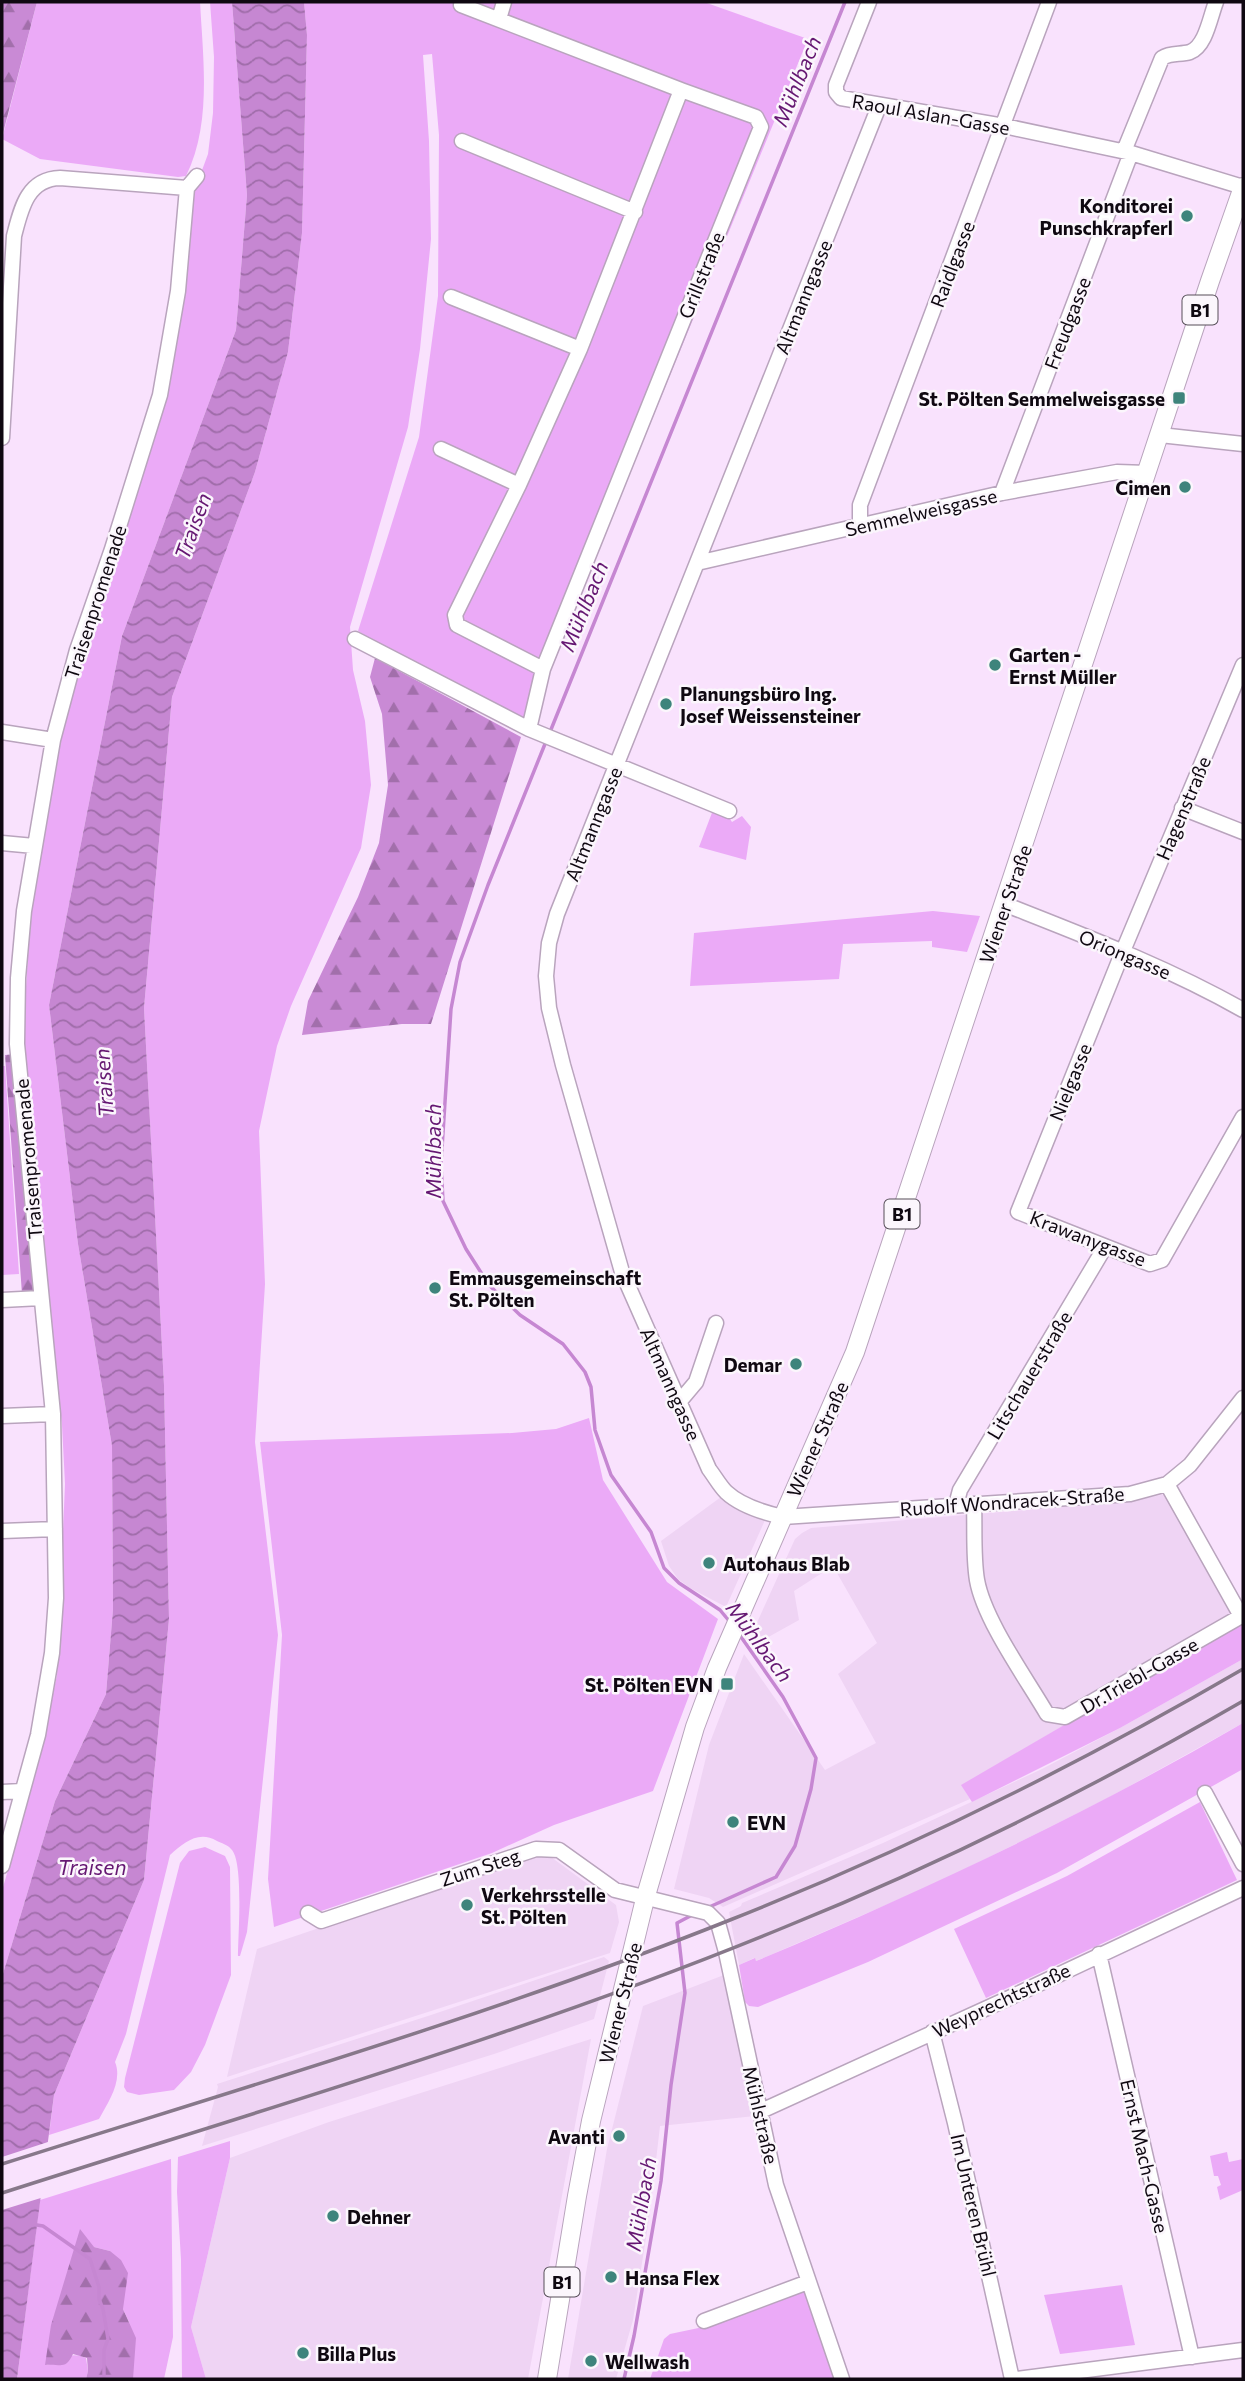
<svg xmlns="http://www.w3.org/2000/svg" width="1245" height="2381" font-family="Commissioner,sans-serif">
	<style>
		.built { fill: #efd4f4 }
		.green { fill: #ebaaf7 }
		.forest { fill: url(#forest-firs) }
		.water { fill: url(#water-waves) }
		.pier { fill: #f9e2fd }
		.lines { fill: none; stroke-linecap: round; stroke-linejoin: round }
		.stream { stroke: #c687d2; stroke-width: 3.5 }
		.minor-casing { stroke: #b9a4bd; stroke-width: 17 }
		.major-casing { stroke: #b9a4bd; stroke-width: 20 }
		.minor { stroke: #fff; stroke-width: 14 }
		.major { stroke: #fff; stroke-width: 18 }
		.rail { stroke: #87788a; stroke-width: 3.5 }
		.poi-dot { fill: #3e847c; stroke: #fbf6fc; stroke-width: 2.5 }
		.labels { text-anchor: middle; dominant-baseline: central; stroke-width: 5; stroke-linejoin: round; paint-order: stroke }
		.shield { fill: #fbf6fc; stroke: #564f58; stroke-width: 2 }
		.shield-label { font-size: 18px; font-weight: bold; fill: #0f0811 }
		.street-label { font-size: 19px; fill: #0f0811; stroke: #fbf6fc }
		.poi-label { font-size: 19px; font-weight: bold; fill: #0f0811; stroke: #fbf6fc; text-anchor: start }
		.water-label { font-size: 21px; font-style: italic; fill: #651772; stroke: #fbf6fc }
	</style>
	<defs>
		<pattern id="forest-firs" width="22" height="20" patternUnits="userSpaceOnUse" patternTransform="scale(1.75)"><rect width="22" height="20" fill="#c98ad5"/><path d="M5 1l3.5 6h-7zM16 11l3.5 6h-7z" fill="#a26fab"/></pattern>
		<pattern id="water-waves" width="16" height="10" patternUnits="userSpaceOnUse" patternTransform="scale(1.75)"><rect width="16" height="10" fill="#c687d2"/><path d="M0 5q4-4 8 0t8 0" fill="none" stroke="#9f6ca9"/></pattern>
	</defs>
	<rect width="100%" height="100%" fill="#f9e2fd"/>
	<path class="built" d="M1166 1494 1239 1623 962 1785 970 1799 723 1907 709 1898 674 1889 709 1745 744 1654 825 1770 876 1743 838 1674 877 1643 833 1566 794 1591 799 1620 763 1640 755 1627 795 1539 802 1533 811 1528 1132 1501Z
		M721 1497 766 1518 726 1607 690 1588 678 1579 669 1566 661 1541Z
		M1243 1659V1723L1108 1798 939 1882 756 1961 754 1958 739 1965 729 1912 741 1906 742 1903 883 1843 1042 1769 1120 1728Z
		M531 1856 551 1857 616 1905 619 1922 610 1953 227 2077 257 1949Z
		M604 1957 609 1961 594 2019 494 2054 202 2146 218 2087 217 2084 431 2015Z
		M724 1975 755 2116 660 2126 650 2212 633 2320 616 2379H568L607 2149 643 2006Z
		M591 2039 528 2379H206L191 2327 230 2158 329 2122Z"/>
	<path class="green" d="M37 2H200C203 58 212 124 186 176L178 177 40 159 2 139Z
		M210 2H232L247 195 236 330 122 636 49 1005 78 1244 112 1446 113 1609 106 1694 55 1801 2 1977V1891L38 1765 57 1675 65 1484 62 1425 50 1311 41 1276 23 1033 31 910 60 743 81 661 153 444 168 385 181 310 194 192 208 154 213 113 214 57Z
		M304 2H704L808 39 548 673 532 735 358 631 419 437 438 296 439 135 432 54 423 55 429 141 431 239 420 349 408 427 350 627 353 670 365 721 371 785 361 848 291 1006 277 1046 259 1131 265 1284 255 1442 278 1635 247 1932 240 1956H238C238 1936 244 1860 231 1849 228 1845 221 1843 217 1841 198 1830 184 1843 170 1855L126 2034 115 2062C123 2081 108 2103 99 2119L49 2135 54 2095 144 1880 169 1619 164 1385 144 1008 172 697 255 472 288 352 302 233 307 35Z
		M713 810 726 813 732 822 742 816 751 827 746 860 699 847Z
		M933 911 980 916 967 952 932 947V941L843 944 839 979 690 986 694 933Z
		M2 1066H5L19 1274 2 1275Z
		M589 1418 603 1480 667 1582 718 1619 653 1791 554 1825 492 1853 274 1927 268 1879 282 1635 260 1442 512 1433 556 1429Z
		M1243 1621V1659L1120 1728 972 1802 961 1785Z
		M1243 1723V1769L1057 1873 868 1962 758 2007 749 2006 745 2002 739 1965 755 1958 756 1961C923 1891 1087 1814 1243 1723Z
		M1200 1802 1237 1880 986 1998 954 1929 1067 1876Z
		M205 1847 225 1856 230 1867 231 1975 205 2045 191 2072 174 2090 139 2095 127 2092 124 2087 125 2078 180 1863 189 1851Z
		M230 2141V2158L191 2327 206 2379H182L181 2260 177 2192 178 2157Z
		M1227 2152 1229 2162 1243 2159V2190L1220 2200 1217 2187 1221 2185 1218 2176H1214L1210 2156Z
		M171 2159 173 2337 164 2379H133L129 2322 123 2309 110 2251 94 2247 46 2365C63 2362 68 2350 86 2358L88 2371 86 2379H17L40 2200Z
		M1122 2285 1135 2345 1060 2354 1044 2295Z
		M804 2290 835 2379H650L664 2339 670 2334 708 2326Z"/>
	<path class="forest" d="M2 2H37L2 137Z
		M375 658 521 737 431 1024H402L302 1035 308 1001 358 897 379 843 388 785 382 714 370 677Z
		M16 1054 39 1293 22 1294 5 1055Z
		M80 2229 94 2247 110 2251 121 2260 128 2273 123 2309 136 2338 133 2379H86L88 2371 87 2358 73 2354C65 2371 60 2363 45 2365L51 2325Z"/>
	<path class="water" d="M232 2H304L307 35 302 233 288 352 255 472 172 697 144 1008 164 1385 169 1619 144 1880 54 2095 17 2379H2V1977L55 1801 106 1694 113 1609 112 1446 78 1244 49 1005 122 636 236 330 247 195Z"/>
	<path class="pier" d="M51 2141 44 2197 2 2210V2157Z"/>
	<g class="lines">
		<path class="stream" d="M550 732 845 2
			M547 739 488 885 460 962 451 1009 441 1164 443 1201 466 1249 489 1285 520 1315 563 1344 585 1372 591 1387 595 1430 611 1475 651 1532 664 1568 679 1583 720 1610 730 1622
			M707 1908 776 1877 795 1846 811 1789 816 1758 783 1697 739 1634
			M37 2225 43 2226 90 2259 99 2287V2299L103 2309 108 2339 104 2350V2379
			M624 2379 634 2336 661 2181 671 2085 685 1993 677 1923 694 1914"/>
		<g class="minor-casing">
			<path id="minor" d="M869 2 836 85V92L841 98 1004 126 1131 153 1243 187
				M461 5 681 90 756 117 761 127 543 669 529 729
				M499 19 504 2
				M879 106 557 914 549 943 546 976 549 1008 563 1065 622 1272 709 1469C715 1477 720 1486 726 1492 740 1505 765 1513 783 1517L1130 1494 1167 1484 1190 1465 1243 1398
				M462 141 635 212
				M1124 151 1162 58C1171 52 1180 55 1190 52 1206 46 1210 17 1216 2
				M451 297 580 349
				M1160 435 1243 444
				M2 438 14 236C21 209 27 179 60 178L187 188
				M441 449 519 485
				M1002 493 1131 153
				M860 526V505L1049 2
				M697 563 1002 493 1117 472 1147 473
				M355 639 529 729 729 811
				M1243 665 1123 951 1018 1212 1150 1264 1162 1260 1243 1117
				M543 669 457 625 455 615 519 485 580 349 681 90
				M2 732 53 740
				M1182 808 1243 832
				M2 843 34 846
				M1004 904C1085 936 1167 967 1243 1010
				M2 1300 41 1298
				M680 1401 696 1382 716 1323
				M2 1416 53 1414
				M1167 1484 1241 1616
				M974 1504C975 1529 973 1556 977 1580 984 1620 1026 1678 1047 1714L1065 1717 1243 1615
				M956 1505 960 1490 1105 1247
				M2 1531 55 1529
				M2 1792 22 1791
				M1205 1793 1243 1864
				M2 1866 38 1735 52 1653 56 1598 53 1414 17 1044 18 978 24 911 53 740 77 650 112 549 160 395 178 291 187 188 197 176
				M308 1913 321 1921 536 1849 559 1850 615 1890 708 1913 718 1923 726 1952 776 2185 842 2379
				M1099 1954 1192 2357
				M932 2032 955 2123 1012 2379
				M759 2112 1009 1998 1243 1888
				M704 2321 808 2282
				M1017 2379 1243 2350"/>
		</g>
		<g class="major-casing">
			<path id="major" d="M547 2379 577 2196 591 2121 645 1899 695 1727 717 1668 855 1352 1210 281 1243 187"/>
		</g>
		<use href="#minor" class="minor"/>
		<use href="#major" class="major"/>
		<path class="rail" d="M2 2164C245 2087 492 2015 730 1920 907 1850 1078 1765 1243 1669
			M2 2193C264 2109 531 2032 785 1927 943 1863 1096 1786 1243 1701"/>
	</g>
	<g class="poi-dot">
		<circle cx="1187" cy="216" r="7"/>
		<rect x="1172" y="391" width="14" height="14" rx="3.5"/>
		<circle cx="1185" cy="487" r="7"/>
		<circle cx="995" cy="665" r="7"/>
		<circle cx="666" cy="704" r="7"/>
		<circle cx="435" cy="1288" r="7"/>
		<circle cx="796" cy="1364" r="7"/>
		<circle cx="709" cy="1563" r="7"/>
		<rect x="720" y="1677" width="14" height="14" rx="3.5"/>
		<circle cx="733" cy="1822" r="7"/>
		<circle cx="467" cy="1905" r="7"/>
		<circle cx="619" cy="2136" r="7"/>
		<circle cx="333" cy="2216" r="7"/>
		<circle cx="611" cy="2277" r="7"/>
		<circle cx="303" cy="2353" r="7"/>
		<circle cx="591" cy="2361" r="7"/>
	</g>
	<g class="labels">
		<g class="shield">
			<rect x="1182.5" y="295.5" width="35" height="29" rx="5"/>
			<rect x="884.5" y="1199.5" width="35" height="29" rx="5"/>
			<rect x="544.5" y="2267.5" width="35" height="29" rx="5"/>
		</g>
		<g class="shield-label">
			<text x="1200" y="310">B1</text>
			<text x="902" y="1214">B1</text>
			<text x="562" y="2282">B1</text>
		</g>
		<g class="street-label">
			<text transform="translate(931 114) rotate(10)">Raoul Aslan-Gasse</text>
			<text transform="translate(952 264) rotate(-69)">Raidlgasse</text>
			<text transform="translate(701 275) rotate(-68)">Grillstraße</text>
			<text transform="translate(803 297) rotate(-68)">Altmanngasse</text>
			<text transform="translate(1067 323) rotate(-69)">Freudgasse</text>
			<text transform="translate(921 512) rotate(-13)">Semmelweisgasse</text>
			<text transform="translate(95 602) rotate(-72)">Traisenpromenade</text>
			<text transform="translate(1183 808) rotate(-67)">Hagenstraße</text>
			<text transform="translate(593 824) rotate(-68)">Altmanngasse</text>
			<text transform="translate(1005 904) rotate(-71)">Wiener Straße</text>
			<text transform="translate(1125 954) rotate(23)">Oriongasse</text>
			<text transform="translate(1070 1082) rotate(-68)">Nielgasse</text>
			<text transform="translate(28 1159) rotate(-95)">Traisenpromenade</text>
			<text transform="translate(1088 1238) rotate(21)">Krawanygasse</text>
			<text transform="translate(1029 1375) rotate(-59)">Litschauerstraße</text>
			<text transform="translate(671 1384) rotate(66)">Altmanngasse</text>
			<text transform="translate(817 1439) rotate(-66)">Wiener Straße</text>
			<text transform="translate(1012 1501) rotate(-4)">Rudolf Wondracek-Straße</text>
			<text transform="translate(1139 1675) rotate(-30)">Dr.Triebl-Gasse</text>
			<text transform="translate(480 1867) rotate(-18)">Zum Steg</text>
			<text transform="translate(1001 2000) rotate(-25)">Weyprechtstraße</text>
			<text transform="translate(620 2003) rotate(-76)">Wiener Straße</text>
			<text transform="translate(761 2115) rotate(77)">Mühlstraße</text>
			<text transform="translate(1145 2156) rotate(77)">Ernst Mach-Gasse</text>
			<text transform="translate(974 2205) rotate(77)">Im Unteren Brühl</text>
		</g>
		<g class="poi-label">
			<text x="1173" y="205" text-anchor="end">Konditorei<tspan x="1173" dy="22">Punschkrapferl</tspan></text>
			<text x="1165" y="398" text-anchor="end">St. Pölten Semmelweisgasse</text>
			<text x="1171" y="487" text-anchor="end">Cimen</text>
			<text x="1009" y="654">Garten -<tspan x="1009" dy="22">Ernst Müller</tspan></text>
			<text x="680" y="693">Planungsbüro Ing.<tspan x="680" dy="22">Josef Weissensteiner</tspan></text>
			<text x="449" y="1277">Emmausgemeinschaft<tspan x="449" dy="22">St. Pölten</tspan></text>
			<text x="782" y="1364" text-anchor="end">Demar</text>
			<text x="723" y="1563">Autohaus Blab</text>
			<text x="713" y="1684" text-anchor="end">St. Pölten EVN</text>
			<text x="747" y="1822">EVN</text>
			<text x="481" y="1894">Verkehrsstelle<tspan x="481" dy="22">St. Pölten</tspan></text>
			<text x="605" y="2136" text-anchor="end">Avanti</text>
			<text x="347" y="2216">Dehner</text>
			<text x="625" y="2277">Hansa Flex</text>
			<text x="317" y="2353">Billa Plus</text>
			<text x="605" y="2361">Wellwash</text>
		</g>
		<g class="water-label">
			<text transform="translate(796 81) rotate(-68)">Mühlbach</text>
			<text transform="translate(192 526) rotate(-70)">Traisen</text>
			<text transform="translate(583 606) rotate(-68)">Mühlbach</text>
			<text transform="translate(103 1083) rotate(-94)">Traisen</text>
			<text transform="translate(432 1151) rotate(-90)">Mühlbach</text>
			<text transform="translate(760 1641) rotate(53)">Mühlbach</text>
			<text x="92" y="1866">Traisen</text>
			<text transform="translate(640 2204) rotate(-80)">Mühlbach</text>
		</g>
	</g>
	<rect width="1245" height="2381" fill="none" stroke="#0f0811" stroke-width="7"/>
</svg>
